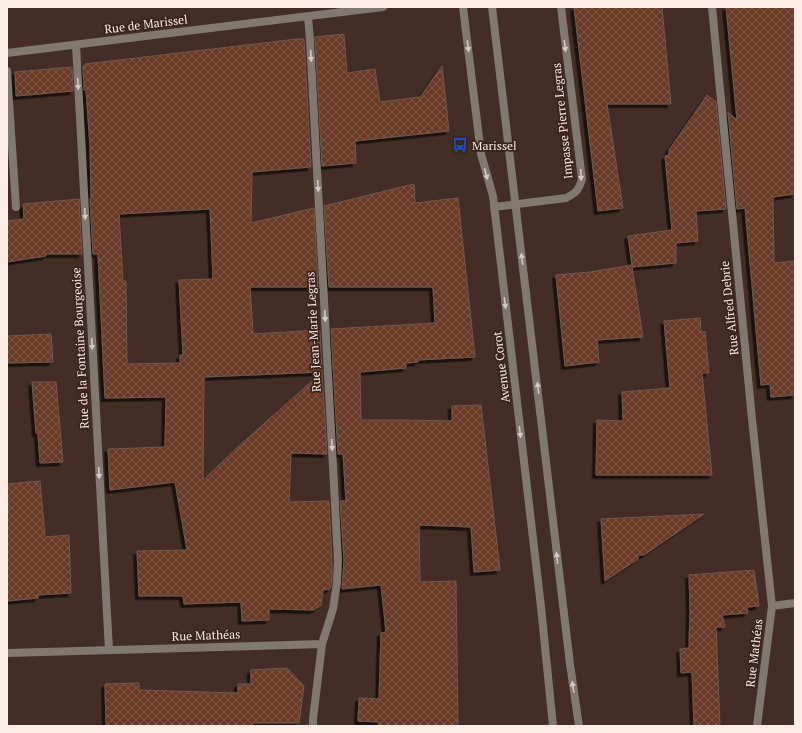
<svg xmlns="http://www.w3.org/2000/svg" width="802" height="733" font-family="'PT Serif',serif">
	<style>
		.building { fill: url(#building-cross-hatch); stroke: #71584e; fill-rule: evenodd; filter: url(#shadow) }
		.lines { fill: none; stroke-linecap: round; stroke-linejoin: round }
		.minor { stroke: #817870; stroke-width: 8 }
		.tertiary { stroke: #817870; stroke-width: 8 }
		.oneway { fill: #d6c9c3 }
		.labels { text-anchor: middle; dominant-baseline: central; stroke-width: 3.5; stroke-linejoin: round; paint-order: stroke }
		.street-label { font-size: 12px; fill: #fbece6; stroke: #39231a }
		.poi-label { font-size: 12px; fill: #fbece6; stroke: #39231a; text-anchor: start }
	</style>
	<defs>
		<pattern id="building-cross-hatch" width="8" height="8" patternUnits="userSpaceOnUse"><rect width="8" height="8" fill="#693a26"/><path d="M0 0l8 8M0 8l8-8" fill="none" stroke="#7f5746"/></pattern>
		<filter id="shadow"><feDropShadow dx="-3.5" dy="3.5" stdDeviation="0" flood-color="#0009"/></filter>
	</defs>
	<rect width="100%" height="100%" fill="#432d24"/>
	<path class="building" d="M574 7H662L671 104H607L623 208 598 211Z
		M726 7H794L795 22V194L773 197 774 263 795 261V395L771 397 770 384 761 385 745 208 737 209 728 112 737 120Z
		M344 34 347 73 375 69 380 102 420 97 442 66 449 131 355 141 356 163 322 166 315 37Z
		M297 39H304L311 167 252 172 251 223 314 208 318 287H250L253 334 320 330 322 372 204 377 203 480 240 445 322 372 327 454 291 453 289 502 329 501 332 560V582L330 589 323 590 321 605 314 610 269 609V620L242 621 241 602 184 604 183 596H139L137 551 187 550 175 482 110 490 108 449 165 447 166 397 105 398 98 254H93L90 199 91 198 90 146 86 90H84L83 66H85V64ZM210 209 213 279 179 280 183 355H180V363L127 364 126 281H123L119 214Z
		M72 67 73 91 16 96 15 72Z
		M707 95 716 102 726 209 696 211 698 241 676 243V263L632 267 643 337 597 340 599 362 565 366 556 275 590 272 632 265 628 236 672 230 665 156 669 155V150Z
		M414 184 415 203 458 198 475 357 418 360V362L406 363V368L360 372 361 420H406L452 421V406L481 405 500 570 474 572 471 527 419 525 420 582 456 581 458 726H378L379 722 358 721 359 698 379 699 381 633 386 632 381 585 342 589 344 560 340 501H346L343 454H338L331 329 435 323 433 287H329L324 206Z
		M79 199 82 254H46V256L7 262V221L24 219 23 204Z
		M700 318 701 332 705 331 709 373H702L712 475H596L597 420 623 421 622 392 670 388 664 321Z
		M51 334 53 362 7 363V336Z
		M32 382H56L63 462 40 463 38 434 36 433Z
		M40 481 45 537 69 535 71 593 38 595V598L7 601V512H9L7 484Z
		M704 514 644 555H638V559L605 581 601 519Z
		M754 570 759 606 747 607 748 613 722 615 725 627H716L720 726H694L692 672 681 673 680 649 689 648 690 609 689 575Z
		M287 668 304 686 299 723H252V726H106L105 684 139 683V690L238 693V684H251V670Z"/>
	<g class="lines">
		<path class="minor" d="M712 7 752 419 772 606
			M308 17 310 40 338 560 337 583 333 609 322 644 313 719V726
			M76 45 109 650
			M7 53 383 7
			M7 71 16 207
			M494 207 566 198C576 193 579 190 582 179L561 7
			M7 653 322 644
			M757 726 772 606 795 603"/>
		<path class="tertiary" d="M463 7 481 154 493 196 541 607 553 726
			M492 7 570 664 579 726"/>
	</g>
	<defs><path id="oneway-solid" d="M-6-.8H1V-3.2L6.5 0L1 3.2V.8H-6Z"/></defs>
	<g class="oneway">
		<use href="#oneway-solid" transform="translate(468 46) rotate(83)"/>
		<use href="#oneway-solid" transform="translate(565 46) rotate(83)"/>
		<use href="#oneway-solid" transform="translate(311 56) rotate(87)"/>
		<use href="#oneway-solid" transform="translate(78 84) rotate(87)"/>
		<use href="#oneway-solid" transform="translate(486 174) rotate(75)"/>
		<use href="#oneway-solid" transform="translate(581 175) rotate(87)"/>
		<use href="#oneway-solid" transform="translate(318 186) rotate(87)"/>
		<use href="#oneway-solid" transform="translate(85 214) rotate(87)"/>
		<use href="#oneway-solid" transform="translate(522 259) rotate(-97)"/>
		<use href="#oneway-solid" transform="translate(505 303) rotate(83)"/>
		<use href="#oneway-solid" transform="translate(325 316) rotate(87)"/>
		<use href="#oneway-solid" transform="translate(92 344) rotate(87)"/>
		<use href="#oneway-solid" transform="translate(538 388) rotate(-97)"/>
		<use href="#oneway-solid" transform="translate(520 432) rotate(83)"/>
		<use href="#oneway-solid" transform="translate(332 445) rotate(87)"/>
		<use href="#oneway-solid" transform="translate(99 473) rotate(87)"/>
		<use href="#oneway-solid" transform="translate(557 558) rotate(-97)"/>
		<use href="#oneway-solid" transform="translate(573 687) rotate(-99)"/>
	</g>
	<defs>
		<g id="bus-bare" transform="scale(1.2)"><path d="M-5-6H5V4H4V6H2V4H-2V6H-4V4H-5ZM-3.5-4V0h7V-4ZM-3.5 1.2v1.5H-2V1.2ZM2 1.2v1.5H3.5V1.2Z" fill="#1a4fb4" stroke="#39231a" stroke-width="2.5" paint-order="stroke"/></g>
	</defs>
	<g fill-rule="evenodd">
		<use href="#bus-bare" x="460" y="145"/>
	</g>
	<g class="labels">
		<g class="street-label">
			<text transform="translate(146 24) rotate(-7)">Rue de Marissel</text>
			<text transform="translate(562 121) rotate(-96)">Impasse Pierre Legras</text>
			<text transform="translate(729 308) rotate(-96)">Rue Alfred Debrie</text>
			<text transform="translate(313 332) rotate(-93)">Rue Jean-Marie Legras</text>
			<text transform="translate(80 348) rotate(-93)">Rue de la Fontaine Bourgeoise</text>
			<text transform="translate(501 367) rotate(-97)">Avenue Corot</text>
			<text transform="translate(206 635) rotate(-2)">Rue Mathéas</text>
			<text transform="translate(754 653) rotate(-83)">Rue Mathéas</text>
		</g>
		<g class="poi-label">
			<text x="472" y="145">Marissel</text>
		</g>
	</g>
	<rect width="802" height="733" fill="none" stroke="#fbece6" stroke-width="16"/>
</svg>
